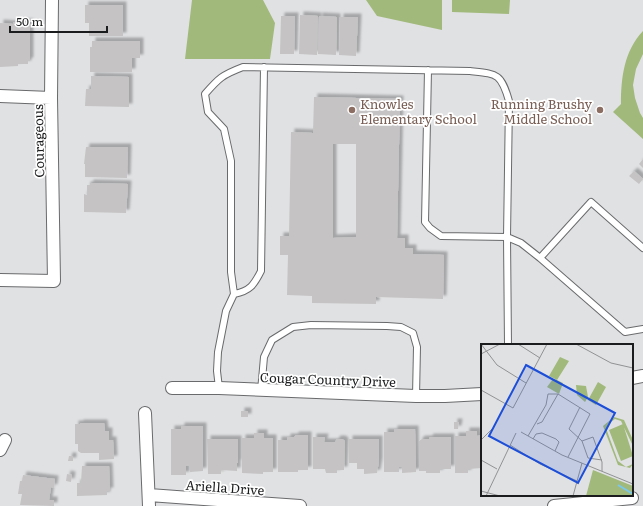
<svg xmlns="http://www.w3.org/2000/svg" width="643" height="506" font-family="Literata,serif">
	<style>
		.green { fill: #a2b97c }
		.building { fill: #c5c3c4; fill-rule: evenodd; filter: url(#shadow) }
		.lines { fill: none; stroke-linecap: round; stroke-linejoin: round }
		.lane-casing { stroke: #696a6c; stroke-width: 8 }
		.street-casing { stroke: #696a6c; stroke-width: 14 }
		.lane { stroke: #fff; stroke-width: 6 }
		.street { stroke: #fff; stroke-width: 12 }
		.education-dot { fill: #8d6e63; stroke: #fff; stroke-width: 1.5 }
		.labels { text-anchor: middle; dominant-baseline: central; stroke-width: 3.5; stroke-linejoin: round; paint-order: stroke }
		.education-label { font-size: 13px; fill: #785e54; stroke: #fff; text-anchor: start }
		.street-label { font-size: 13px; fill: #1b1c1d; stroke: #fff }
		.inset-river { fill: none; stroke: #79c7ea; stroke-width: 2 }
		.inset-road { fill: none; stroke: #919294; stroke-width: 1 }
		.view { fill: #1d4ed8; fill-opacity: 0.15; stroke: #1d4ed8; stroke-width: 2 }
		.inset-edge { fill: none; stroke: #1b1c1d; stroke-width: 2 }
	</style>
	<defs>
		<filter id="shadow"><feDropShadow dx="3.5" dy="-3.5" stdDeviation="1" flood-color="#0004"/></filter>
	</defs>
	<rect width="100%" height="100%" fill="#e0e1e3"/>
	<path class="green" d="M192 0H263L275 23 270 59H185Z
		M366 0H442V30L377 16Z
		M452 0H510L509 14 452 12Z
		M643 31V54L636 69 633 85 635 98 640 113 643 118V139L613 112 621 104C621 78 624 51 643 31Z"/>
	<path class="building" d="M85 5H123V36H89V23H85Z
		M300 15 318 16 317 55 299 54Z
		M281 16H295L294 54H280Z
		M319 16 337 17 336 55 318 54Z
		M340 17H358L356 56 339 55Z
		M13 22H30V61H28V64H18V66L0 67V23L13 24Z
		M92 41H140V58H132V72H90V47H92Z
		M91 76 129 77V107L85 106 86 89H91Z
		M314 97 400 99 397 238H405V248H413V254L444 255 443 299 376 297V304L312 303V296L287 295 288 255H280V236H289L291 132 313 133ZM333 144H356V237L333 238Z
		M86 147H128L127 178 85 177V164H84Z
		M643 159V168L639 164Z
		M634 171 643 179 639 184 629 176Z
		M90 183 128 184 126 213 84 212V194L87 195V185H90Z
		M241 411H248V417H241Z
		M454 422H459L458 429H454Z
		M80 423H104L105 431H109V440H113L114 459 99 460V453H81L78 451V444H75V424H80Z
		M181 426H203V471L190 472V466H186V475H171V429H181Z
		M394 429H415L416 472 402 473V467H399V472H384V432H394Z
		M466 431H477V436L482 435V468L468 469V473H455V436H466Z
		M254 433H264V438H273V472H263V474L242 473V438H254Z
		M296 435H308V470H298V472H278V440H287V437H294Z
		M313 437H325L324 442H335L337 439H342L345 441 344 470H337V473H326L325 469H313Z
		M430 437H451V469H440V473H426V471H419V441L422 439H429Z
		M207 439H238V463H237V471L221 470V474H208Z
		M349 439H379V461L377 473 364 474V469H357V463H349Z
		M69 456H73V461H68Z
		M82 466H109L110 491H107V495L77 496V483H81Z
		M67 474 72 475 71 482 66 481Z
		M23 475 55 479 54 488 51 487 49 500H54V506L20 505 22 494H18L20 481H22Z"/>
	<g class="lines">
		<g class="lane-casing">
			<path id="lane" d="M428 70 425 222 430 228 441 236 507 237 521 243 540 258 591 202 643 248
				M540 258 625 332 643 329
				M234 294C250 291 254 285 261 271L264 67
				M219 388 217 371 218 352 226 311 234 294 231 272V161L224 129 208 112 205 94C219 78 222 75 243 67L470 71C497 74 501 73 509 101L507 237 508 345
				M261 391 264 357 272 340 293 327 311 325 387 326 401 327 413 333 417 347 416 396"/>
		</g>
		<g class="street-casing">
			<path id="street" d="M0 96 51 98
				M0 280 54 281 51 98 52 0
				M632 378 643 376
				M172 388H219L416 396H445L482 394
				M145 413 149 506
				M0 450 5 440
				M149 495 300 506
				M554 506 632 498"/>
		</g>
		<use href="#lane" class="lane"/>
		<use href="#street" class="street"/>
	</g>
	<g class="education-dot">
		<circle cx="352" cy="110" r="4"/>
		<circle cx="600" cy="110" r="4"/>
	</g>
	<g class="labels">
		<g class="education-label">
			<text x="360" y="103">Knowles<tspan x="360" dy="15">Elementary School</tspan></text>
			<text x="592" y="103" text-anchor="end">Running Brushy<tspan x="592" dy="15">Middle School</tspan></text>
		</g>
		<g class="street-label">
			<text transform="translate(38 141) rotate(-91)">Courageous</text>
			<text transform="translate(328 379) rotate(2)">Cougar Country Drive</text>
			<text transform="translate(225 487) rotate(4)">Ariella Drive</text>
		</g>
	</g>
	<g transform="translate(481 344)">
		<rect width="152" height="152" fill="#e0e1e3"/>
		<path d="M79 13 88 17 76 36 82 39 78 50 66 43 72 35 76 36 68 32ZM117 38 125 43 115 61 107 56ZM95 41 105 42 107 53 104 58 96 51ZM133 73 143 76 152 96V102L140 77 134 75 127 80 126 87 137 117 145 123 152 120 149 124 137 121 122 82ZM142 80 152 112 140 117 128 86ZM112 126 152 142V152H105Z" fill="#a2b97c"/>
		<path class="inset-river" d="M137 141 152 150"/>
		<path class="inset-road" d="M0 0 16 21 45 39M37 0 59 14M95 0 130 19 152 24M0 10 19 0M0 46 32 64 66 0M99 63 88 85 101 97 112 93 121 118V127M56 80 61 78 77 50M40 88 81 111 152 140M47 92 65 61 67 50H77L109 70 87 113M52 95 55 90 61 89 75 95 78 98 74 107M0 96 13 83M101 97 107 114 121 116M29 101 59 120 96 137M0 116 16 125M0 147 19 152M5 152 35 89M92 152 101 119"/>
		<path class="view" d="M45 21 134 69 97 139 8 92Z"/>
		<rect width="152" height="152" class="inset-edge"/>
	</g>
	<path d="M10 26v6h97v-6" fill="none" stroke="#1b1c1d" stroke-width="2"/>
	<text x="16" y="26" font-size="12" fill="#1b1c1d" stroke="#ffffff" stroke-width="3" paint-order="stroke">50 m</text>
</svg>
